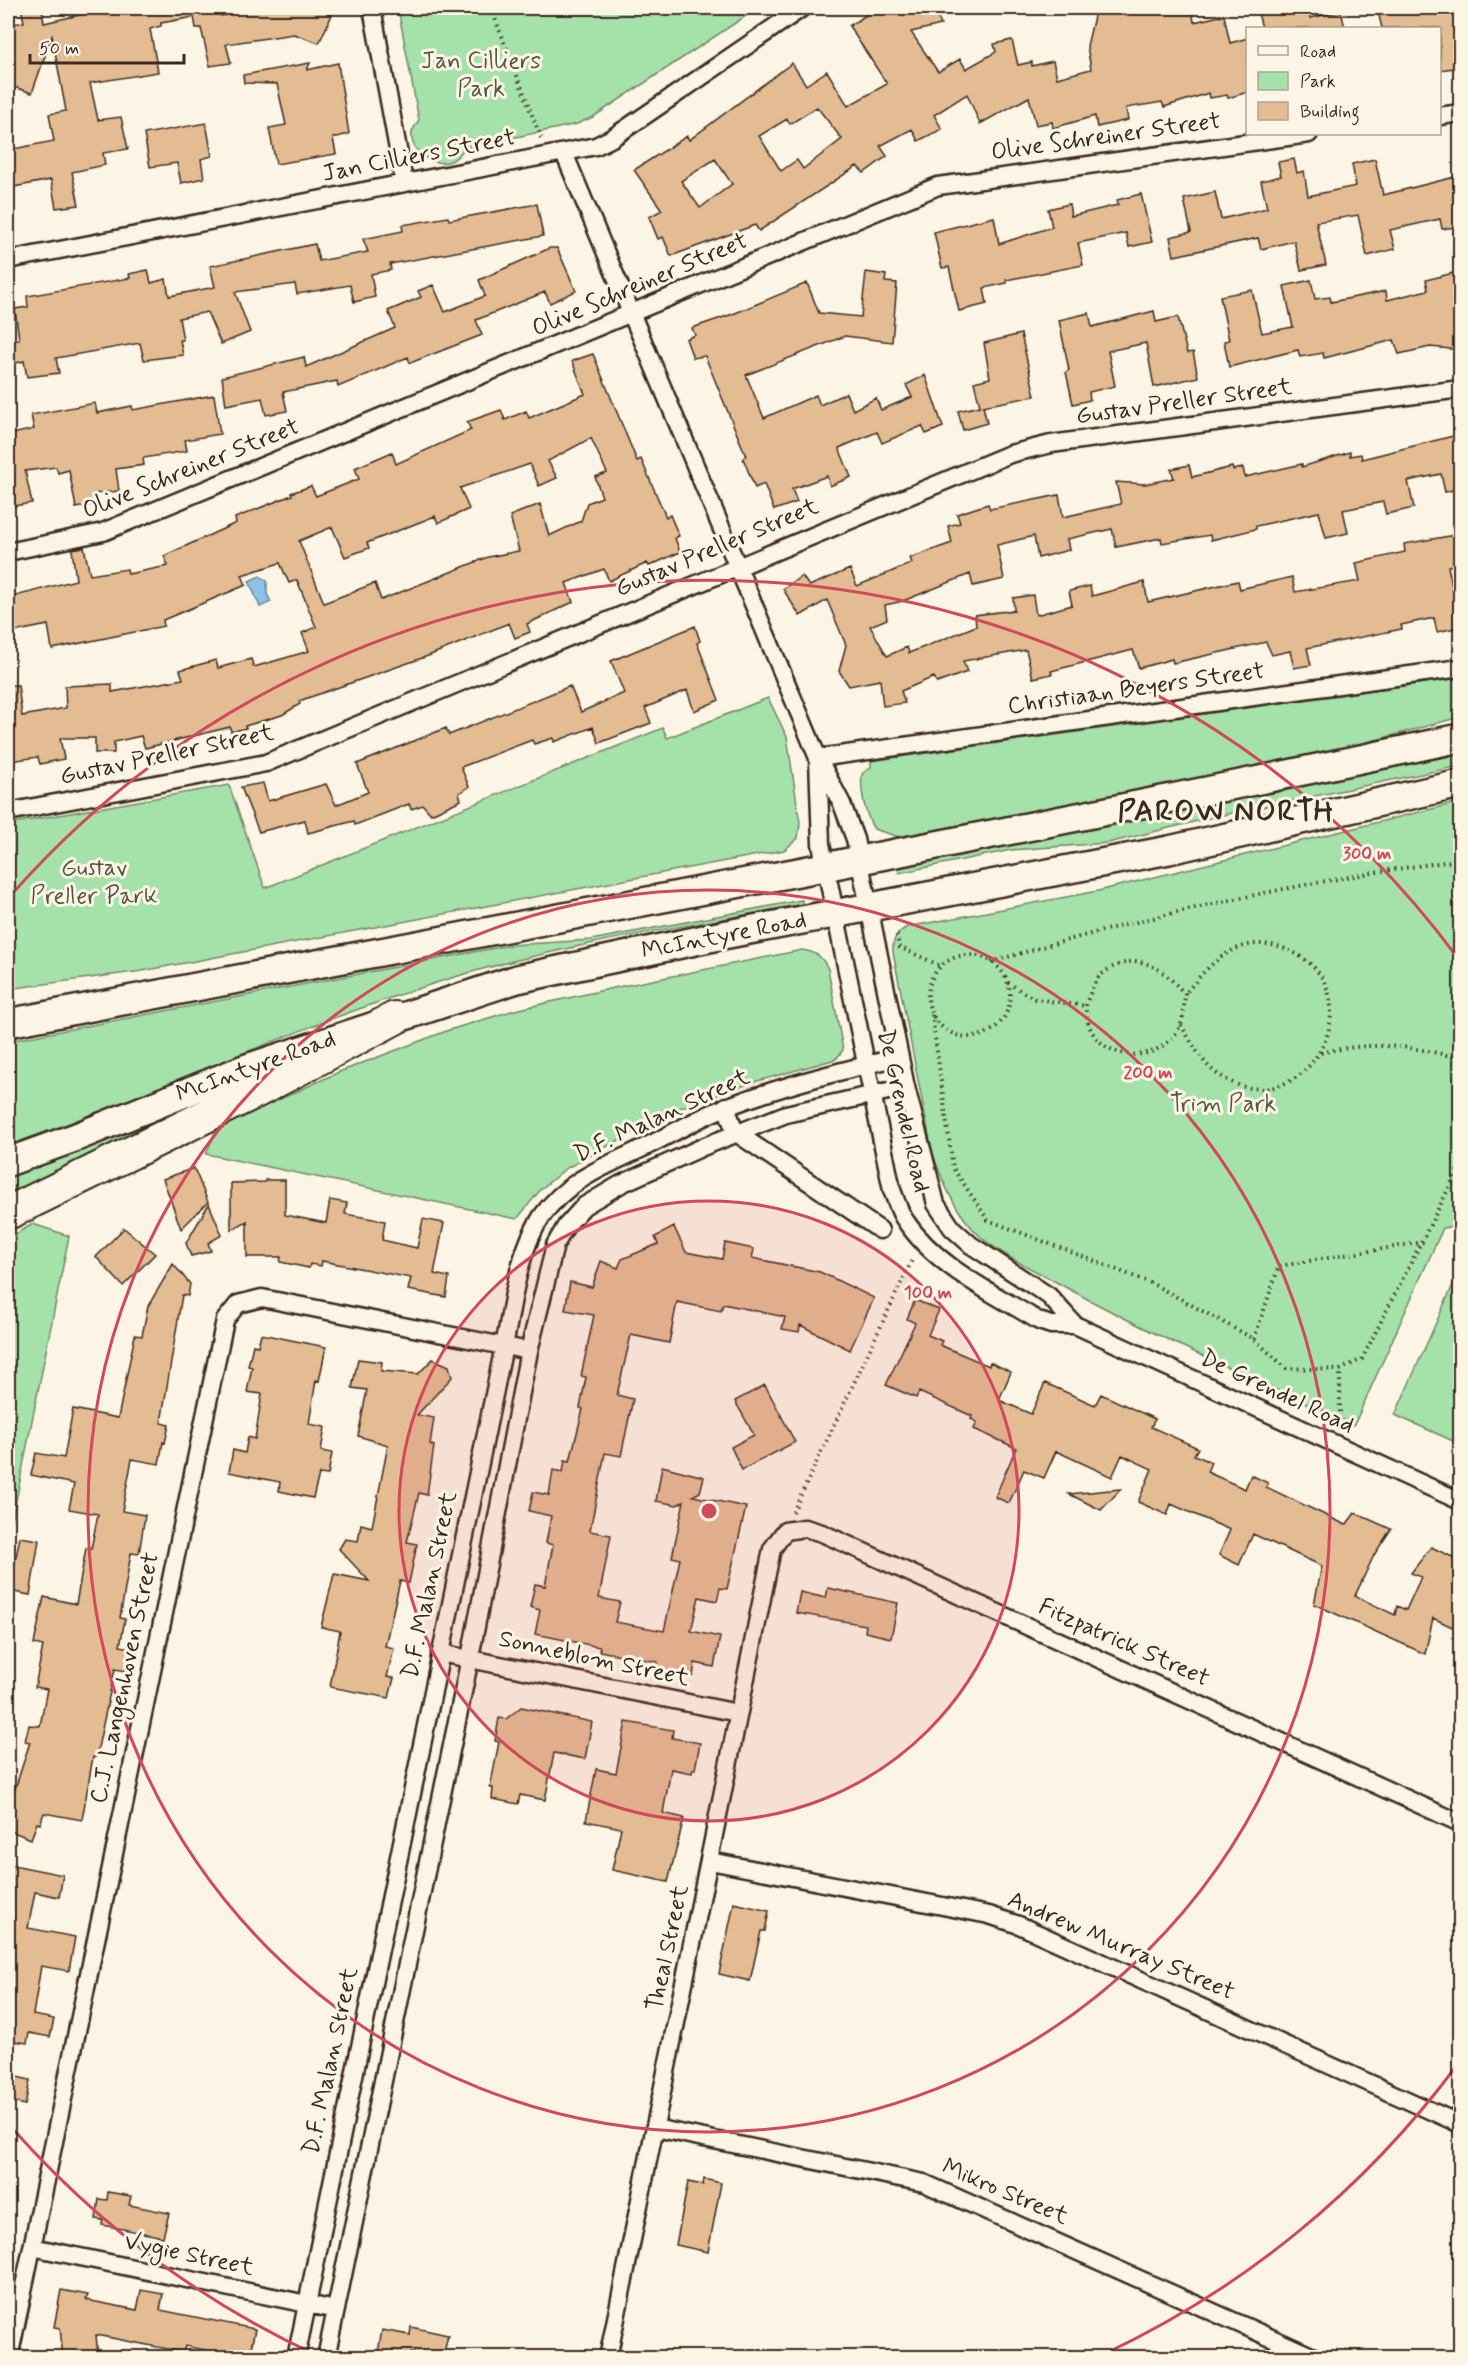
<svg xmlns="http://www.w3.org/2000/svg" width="1468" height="2365" font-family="Mynerve,sans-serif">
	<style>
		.green { fill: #a4e2a9; stroke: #708664; stroke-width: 1.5 }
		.water { fill: #8cc2ea; stroke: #6c8598; stroke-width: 1.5 }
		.building { fill: #e3bc93; stroke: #3b2a1e; stroke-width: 1.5; fill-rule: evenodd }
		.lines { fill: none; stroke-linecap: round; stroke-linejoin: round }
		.street-casing { stroke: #3b2a1e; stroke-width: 21 }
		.primary-casing { stroke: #3b2a1e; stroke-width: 32 }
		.highway-casing { stroke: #3b2a1e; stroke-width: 36 }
		.path { stroke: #3b2a1e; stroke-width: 4; stroke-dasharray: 1.5 4.5; stroke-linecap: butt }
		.street { stroke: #fcf5e5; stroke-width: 16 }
		.primary { stroke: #fcf5e5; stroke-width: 27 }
		.highway { stroke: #fcf5e5; stroke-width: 32 }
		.ring { fill: none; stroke: #d1495b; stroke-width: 3 }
		.labels { text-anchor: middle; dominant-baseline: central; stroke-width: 6; stroke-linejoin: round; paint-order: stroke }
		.park-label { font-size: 24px; fill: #555841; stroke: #fcf5e5 }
		.street-label { font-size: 24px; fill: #3b2a1e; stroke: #fcf5e5 }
		.district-label { font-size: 30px; font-weight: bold; letter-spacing: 1.5px; fill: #3b2a1e; stroke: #fcf5e5 }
		.centre { fill: #d1495b; stroke: #fcf5e5; stroke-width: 3 }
		.ring-label { font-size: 18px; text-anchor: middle; font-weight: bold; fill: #d1495b; stroke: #fcf5e5; stroke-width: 6; stroke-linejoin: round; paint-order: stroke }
	</style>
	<rect width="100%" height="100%" fill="#fcf5e5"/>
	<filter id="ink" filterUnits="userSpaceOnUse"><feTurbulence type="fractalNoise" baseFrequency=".0167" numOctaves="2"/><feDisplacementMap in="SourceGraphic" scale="12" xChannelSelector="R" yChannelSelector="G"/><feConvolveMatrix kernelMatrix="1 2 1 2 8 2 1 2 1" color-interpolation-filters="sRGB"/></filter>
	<g filter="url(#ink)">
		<path class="green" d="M398 8H758L593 117 577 124 465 148C461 153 457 158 451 161 434 168 409 153 412 132 413 129 417 123 419 120Z
			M1460 678V717L1343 749 899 837 874 829C865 814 860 791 862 774L871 767V761Z
			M768 698 787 737 800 823 798 838 784 850 142 971 8 989V824L229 785 265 888 663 728 667 738Z
			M1460 754V766L1218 816 1108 843 1011 850 899 873 897 867Z
			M1460 802V1225L1443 1228 1354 1425C1258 1381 1160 1339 1067 1288 1039 1272 1006 1258 981 1237 956 1215 942 1182 932 1151L893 952C892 939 897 933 907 927L1098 891Z
			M802 900V904C695 925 584 941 479 970 317 1016 165 1089 8 1146V1041L510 945 591 940Z
			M802 950C816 952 822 956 828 969L843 1050 836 1059 754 1082 677 1109 565 1169 541 1189 517 1219 206 1154 216 1130 233 1121 339 1072 449 1030 515 1010 613 988Z
			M168 1112 170 1116 8 1196V1177Z
			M33 1224 69 1236 8 1541V1238Z
			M1460 1269V1444L1395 1415Z"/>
		<path class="water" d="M260 576 267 581V594L271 602 260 607 249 581Z"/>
		<path class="building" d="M21 8H42L44 23 110 8H219L221 16 262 8H316L332 15 319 43 294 34 226 44 231 63 210 66 201 28H196L194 17 161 23V26L150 29 158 72 90 83 98 120 121 117 128 149 103 153 105 165 72 172 79 205 56 208 51 180 8 188V150L54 141 49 114 66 111 52 36 32 93 8 85 10 52 8 25 24 22Z
			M877 8H934L941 25 911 32 938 72 960 59 966 69 996 52 994 44 1012 40 1018 65 1032 62V66L1053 61 1057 78 1091 69 1087 46 1096 8H1192L1194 22 1224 15 1230 43 1248 38V92L1228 98 1227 95 1210 98 1209 93 1164 107 1162 102 1126 108 1128 120 1097 127 1095 116 1053 128 1052 122 1036 125 1029 97 980 124 967 94 934 115 942 129 918 141 912 129 880 146 887 156 864 173 857 166 759 231 755 225 671 256 663 237 658 239 649 217 662 210 634 170 687 136 689 140 792 63 806 85 827 71 848 106 887 84 849 26ZM817 107 842 139 803 169 797 160 781 171 759 136 787 119 790 124ZM715 159 732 184 700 208 681 181Z
			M1281 8H1308L1310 18 1341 11 1345 28H1262L1258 13Z
			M1377 8H1461V67L1440 70V28H1382Z
			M310 63 307 70 338 63 349 134 333 138 336 154 276 164 269 128 286 125 277 84 244 83 243 75Z
			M206 123 212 156 201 159 204 178 181 183 177 163 150 167 144 134Z
			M1294 159 1297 173 1304 171 1308 196 1356 186 1352 164 1375 159 1383 195 1455 177 1461 201V226L1442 229 1440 219 1390 230 1395 249 1367 256 1358 215 1316 222 1326 265 1301 270 1294 241 1261 249 1258 238 1174 256 1170 237 1191 232 1184 199 1215 192 1221 219 1267 208 1261 181 1281 176 1278 162Z
			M1141 194 1152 242 1129 247 1126 233 1078 243 1083 265 1006 280 1007 283 984 288 987 304 959 311 949 267 942 268 934 232 994 217 999 244 1052 227 1048 209 1069 204 1071 216 1118 205 1117 200Z
			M537 204 543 236 390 264 391 270 371 274 375 297 354 302 350 285 297 294 295 284 235 292 250 332 221 344 207 312 179 318 183 340H180L183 355 144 360 140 343 56 358 59 373 27 377 24 361 8 365V341L19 339 15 309 28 307 27 296 130 278 129 274 148 270 151 283 166 279 169 296 215 287 210 266 315 244 319 261 368 252 363 239 403 231 402 225 448 217 449 220Z
			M550 248H557L576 291 550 303 545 292 476 320 482 335 410 363 408 357 338 387 337 381 283 392 287 411 266 415 262 398 226 405 222 377 304 357 306 367 395 328 388 311 421 297 418 291 433 285 445 312 485 296 479 280Z
			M1461 271V350L1430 347 1399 354 1394 340 1324 358 1323 353 1300 357 1298 350 1229 367 1224 341 1229 340 1220 296 1252 290 1262 333 1293 327 1284 286 1311 280 1315 299 1330 297 1331 302 1386 291 1387 300 1428 290 1426 280Z
			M866 272 886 275 885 282 897 283 892 342 845 336 746 375 764 418 816 395 820 405 846 393 853 410 876 398 881 410 912 397 906 385 925 375 943 427 926 434 922 426 882 443 877 432 839 448 851 477 830 486 827 476 792 489 797 502 774 510 764 484 755 488 743 458 746 456 705 356 693 358 686 339 695 335 692 328 733 314 807 283 819 313 861 317Z
			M1154 311 1156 322 1178 317 1187 353 1193 352 1198 377 1154 387 1146 343 1108 351 1115 386 1089 392 1090 400 1073 404 1066 372 1069 370 1059 320 1089 313 1092 327Z
			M1021 334 1035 396 983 406 987 423 963 430 958 411 980 406 974 382 990 378 984 343Z
			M593 354 637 461 641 459 666 517 670 515 679 536 675 538 680 552 649 566 647 563 609 581 604 569 566 583 573 602 527 624 530 632 515 638 509 623 428 656 299 701 300 704 282 715 245 726 246 728 231 732 230 727 145 748 141 736 114 742V753H95V738H60L64 759 40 764 38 757 10 761 8 744V685H18L22 716 66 708 65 686 112 684V692L183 679 180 670 216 660 218 668 251 659 254 667 309 651 302 633 316 627 297 580 289 583 280 563 242 575 246 585 163 620 164 626 52 649 48 625 8 633V598L76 580 72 549 84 547 90 575 127 569 128 574 168 566 164 556 236 523 235 518 292 495 291 493 311 486 316 496 359 479 355 468 392 452 396 464 471 430 467 422 501 410 505 420 526 411 529 418 585 394 572 361ZM591 438 607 473 595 477 602 497 587 503 581 521 549 536 540 504 510 516 519 551 488 557 381 600 375 583 324 603 299 541 332 527 345 557 369 548 367 543 435 516 438 523 469 509 460 488 530 464 539 486 557 478 548 461Z
			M214 395 220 434 185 440 187 451 143 458 144 465 116 469 119 491 93 494 95 504 76 508 69 470 58 473 56 467 25 471 32 503 8 507V435L34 429 31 415 95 403 97 413 132 406 133 410Z
			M1461 434V488L1445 492 1441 474 1408 481 1414 508 1386 514 1383 502 1343 510 1348 533 1326 538 1319 512 1256 526V529L1211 540 1210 535 1162 543 1161 538 1116 547 1112 529 1067 539 1069 550 1038 558 1034 536 997 545 1004 579 973 586 970 574 903 601 885 605 887 619 870 626 887 656 907 647 909 653 976 626 975 615 1014 610 1013 598 1033 595 1036 615 1072 605 1069 591 1090 586 1092 596 1144 582 1148 602 1238 581 1240 589 1292 577 1295 592 1360 581 1356 563 1405 552 1404 544 1461 534V563L1448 566 1460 627 1437 632 1434 618 1401 625 1402 629 1307 648 1311 665 1294 668 1290 651 1272 655 1266 642 1173 663 1172 659 1139 668 1133 650 1051 671 1052 674 1033 678 1026 650 963 661 967 672 937 683 934 677 901 691 905 703 883 706 880 680 849 686 839 671 846 645 827 600 800 616 783 589 802 576 809 586 850 569 857 586 912 563 910 558 952 543 948 526 960 523 957 514 988 504 990 509 1059 495 1063 517 1121 504 1116 482 1145 484 1174 478 1171 469 1189 465 1192 477 1232 467 1233 470 1243 468 1245 477 1302 464V467L1350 452V456L1361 454 1362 459Z
			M695 626 700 641 697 643 719 700 694 711 687 690 645 708 651 723 599 743 593 727 554 742 553 738 534 744 532 740 461 767 469 787 459 793 461 800 431 814 423 805 411 809 409 804 355 825 354 821 308 833 305 820 259 832 241 787 263 783 268 801 326 784 336 805 368 792 357 764 446 728 449 735 570 686 581 712 624 693 611 661Z
			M194 1168 208 1202 181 1229 163 1179Z
			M265 1180H285V1215L326 1223 330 1200 347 1203 345 1214 385 1221 382 1240 417 1248 423 1219 444 1223 434 1274 449 1277 446 1297 408 1290 411 1278 322 1261 321 1266 310 1264 309 1268 280 1262 281 1257H247V1221L231 1230V1183L265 1182Z
			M209 1204 222 1235 208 1243 211 1251 191 1256 186 1243Z
			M674 1227 686 1252 722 1259 725 1243 754 1249 752 1258 820 1272 874 1298 850 1350 800 1325 799 1332 782 1329 785 1317 723 1304 721 1311 677 1302 669 1343 631 1335 617 1395 633 1399 621 1456 605 1453 590 1531 611 1535 599 1598 620 1602 615 1622 664 1631 680 1559 672 1557 684 1501 677 1505 656 1501 662 1466 704 1477 700 1492 693 1496 746 1507 727 1589 720 1588 717 1601 699 1597 691 1631 720 1637 714 1667 695 1663 693 1676 656 1669 658 1662 599 1651 600 1647 535 1634 540 1610 530 1607 535 1584 545 1586 553 1545 546 1543 551 1516 529 1511 533 1492 549 1495 553 1470 563 1472 565 1460 570 1461 583 1409 580 1408 586 1377 581 1376 594 1315 565 1310 570 1282 592 1287 601 1261 618 1268 622 1259 658 1244 655 1237Z
			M124 1228 155 1254 123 1286 96 1257Z
			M173 1264 190 1284 188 1296 182 1295 161 1423 169 1425 165 1443 163 1442 159 1464 132 1459 122 1511 145 1515 139 1554 131 1553 120 1618 125 1619 120 1646 136 1649 132 1672 115 1669 96 1757H93L82 1820 44 1813 40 1824 37 1823 31 1839 8 1830V1811L30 1742 25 1741 29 1725 40 1726 47 1689 35 1687 43 1646 34 1644 44 1597 76 1604 86 1548 91 1549 98 1514 69 1509 74 1484 31 1475 36 1453 64 1458 73 1409 118 1418 135 1335 142 1336 148 1306Z
			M915 1300 939 1310 928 1335 942 1341 940 1345 989 1366 990 1362 1011 1372 999 1400 1031 1414 1045 1383 1095 1405 1101 1394 1155 1419 1151 1427 1198 1448 1194 1455 1211 1462 1207 1472 1245 1489 1251 1475 1268 1483 1266 1487 1346 1525 1355 1513 1391 1529 1374 1555 1355 1596 1395 1615 1397 1606 1406 1610 1421 1577 1411 1573 1431 1547 1461 1561V1631L1433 1618 1425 1654 1314 1604 1322 1566 1253 1534 1239 1565 1219 1555 1230 1530 1171 1504 1167 1515 1138 1502 1152 1469 1122 1455 1112 1477 1056 1451 1044 1478 1024 1470 1009 1503 995 1497 1016 1448 974 1429 977 1422 971 1419 972 1416 919 1392 916 1398 886 1385 915 1323 907 1319Z
			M261 1334 326 1347 319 1381 316 1380 309 1424 325 1427 321 1451 332 1453 328 1475 319 1474 313 1498 279 1491 280 1482 229 1472 233 1450 245 1453 248 1437 255 1439 262 1394 247 1392 252 1367 248 1366 253 1345 258 1346Z
			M358 1359 382 1362 381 1371 418 1374 433 1359 449 1366 452 1377 417 1415 434 1418 430 1444 434 1446 427 1495 419 1493 407 1542 417 1544 409 1583 400 1581 385 1646 394 1648 387 1677 394 1678 389 1698 330 1687 340 1631 321 1627 334 1574 369 1581 339 1549 345 1539 358 1541 361 1524 372 1527 388 1445 358 1436 367 1390 352 1388Z
			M765 1385 795 1442 742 1470 731 1447 754 1435 735 1401Z
			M1121 1489 1101 1510 1069 1494Z
			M20 1537 39 1540 30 1595 9 1591Z
			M828 1588 898 1603 891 1638 865 1632 866 1625 796 1613 800 1592 826 1598Z
			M521 1707 592 1722 585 1759 554 1753 545 1800 520 1795 518 1804 492 1799 493 1788H490L499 1742 495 1741 499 1718 506 1719Z
			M626 1722 673 1730 672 1738 700 1743 695 1769H693L692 1773 671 1769 663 1813 684 1818 668 1882 612 1870 621 1828 586 1821 596 1769 616 1773Z
			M8 1864 63 1875 59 1897 35 1892 28 1928 75 1937 69 1971 41 1966 33 2015 54 2019 50 2037 29 2033 27 2043 8 2040Z
			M734 1903 769 1911 765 1931H761L750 1981 719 1974Z
			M8 2075 30 2080 25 2105 8 2101Z
			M704 2179 721 2183 708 2252 676 2245 688 2182 703 2185Z
			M108 2192 131 2196 129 2205 169 2213 163 2237 102 2225 103 2220 96 2219 99 2199 107 2200Z
			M61 2290 88 2295 86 2300 137 2310 141 2290 163 2294 160 2310 255 2329 249 2358H225V2354L185 2346 183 2352 96 2335 98 2358H63L60 2328 54 2327Z
			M411 2327 448 2335 443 2358 411 2353 410 2358H377L382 2330 410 2335Z"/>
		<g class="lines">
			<g class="street-casing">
				<path id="street" d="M372 8 404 182
					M1440 116 1460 113
					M564 153 818 758 842 804 855 839 906 1087 936 1204 952 1228 971 1245 1049 1296 1075 1325
					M8 260 596 146 612 138 802 8
					M8 552 103 532 938 186 1309 134
					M818 758 1460 668
					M818 759 821 844 892 1190C896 1200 899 1212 905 1220 935 1266 993 1293 1039 1321L1051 1325H1075L1460 1501
					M8 812 266 763 1010 454 1051 444 1460 389
					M726 1106 735 1132 880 1230
					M440 1653 738 1713
					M710 1861 989 1915 1019 1925 1460 2124
					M655 2128 924 2183 1316 2358
					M32 2247 336 2310
					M9 2358 225 1320 238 1304 262 1298 529 1351
					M296 2358 504 1346C513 1304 517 1253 542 1216 568 1179 608 1165 647 1146 674 1133 701 1116 729 1106 784 1085 843 1070 900 1057
					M326 2358 470 1658 529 1351 555 1245 566 1226 584 1206 621 1184 705 1146 786 1114 906 1087
					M608 2358 772 1549 785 1531 805 1528 822 1533 1460 1823"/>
			</g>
			<g class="primary-casing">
				<path id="primary" d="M8 1023C492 930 978 841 1460 738
					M8 1162 74 1138 244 1069 517 979 723 935 1169 850 1460 784"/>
			</g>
			<g class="highway-casing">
				<path id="highway" d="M8 1213 253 1093 395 1018"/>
			</g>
			<path class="path" d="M491 8 541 138
				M897 935 899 947 941 966
				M928 996a41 41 0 1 1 82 0a41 41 0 1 1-82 0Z
				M1135 961C1159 965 1169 977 1185 994 1184 1004 1184 1018 1180 1026 1158 1072 1085 1060 1086 1007 1086 1002 1090 994 1092 989 1099 970 1116 964 1135 961Z
				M991 962C1145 916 1301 881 1460 860
				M1008 983 1035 999 1086 1006
				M932 1015 953 1168 988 1220 1151 1283 1254 1339 1286 1368 1340 1370
				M1181 1025C1191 1041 1201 1062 1216 1073 1306 1138 1387 982 1280 947 1237 934 1209 964 1185 994
				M1321 1053C1370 1041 1413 1045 1460 1059
				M1254 1339 1279 1266 1424 1242
				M1340 1412V1370L1362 1359 1460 1166
				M793 1512 913 1258"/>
			<use href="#street" class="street"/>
			<use href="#primary" class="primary"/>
			<use href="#highway" class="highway"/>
		</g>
	</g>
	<circle cx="709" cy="1511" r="310" fill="#d1495b" fill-opacity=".12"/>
	<g class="ring">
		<circle cx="709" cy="1511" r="310"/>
		<circle cx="709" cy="1511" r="621"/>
		<path d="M1457 2065A931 931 0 0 1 1102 2355M316 2355A931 931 0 0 1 12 2128M12 894A931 931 0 0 1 1457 957"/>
	</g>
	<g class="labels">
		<g class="park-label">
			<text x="481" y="61">Jan Cilliers<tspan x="481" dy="28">Park</tspan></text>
			<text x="94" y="868">Gustav<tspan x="94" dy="28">Preller Park</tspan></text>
			<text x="1223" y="1104">Trim Park</text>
		</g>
		<g class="street-label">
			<text transform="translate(1106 137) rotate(-8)">Olive Schreiner Street</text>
			<text transform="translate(419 156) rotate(-11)">Jan Cilliers Street</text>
			<text transform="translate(640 285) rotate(-23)">Olive Schreiner Street</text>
			<text transform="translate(1184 402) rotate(-8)">Gustav Preller Street</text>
			<text transform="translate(191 469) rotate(-22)">Olive Schreiner Street</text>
			<text transform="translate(717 548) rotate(-23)">Gustav Preller Street</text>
			<text transform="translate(1136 689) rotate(-8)">Christiaan Beyers Street</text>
			<text transform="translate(167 755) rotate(-12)">Gustav Preller Street</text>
			<text transform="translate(724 936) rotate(-11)">McIntyre Road</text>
			<text transform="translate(256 1067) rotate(-20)">McIntyre Road</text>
			<text transform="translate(903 1111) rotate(77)">De Grendel Road</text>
			<text transform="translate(662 1116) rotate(-25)">D.F. Malan Street</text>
			<text transform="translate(1277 1392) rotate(25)">De Grendel Road</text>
			<text transform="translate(430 1585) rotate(-78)">D.F. Malan Street</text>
			<text transform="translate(1124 1643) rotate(24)">Fitzpatrick Street</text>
			<text transform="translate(594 1659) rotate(12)">Sonneblom Street</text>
			<text transform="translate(125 1678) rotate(-78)">C.J. Langenhoven Street</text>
			<text transform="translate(1121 1946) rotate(23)">Andrew Murray Street</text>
			<text transform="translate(668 1948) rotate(-78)">Theal Street</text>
			<text transform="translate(331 2061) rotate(-78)">D.F. Malan Street</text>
			<text transform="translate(1005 2192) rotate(23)">Mikro Street</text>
			<text transform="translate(189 2255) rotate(12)">Vygie Street</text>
		</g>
		<g class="district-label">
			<text x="1226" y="811">PAROW NORTH</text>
		</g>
	</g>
	<circle cx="709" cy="1511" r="9" class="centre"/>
	<g class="ring-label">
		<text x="1367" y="859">300 m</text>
		<text x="1148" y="1078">200 m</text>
		<text x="928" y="1298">100 m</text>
	</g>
	<rect width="1468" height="2365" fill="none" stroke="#fcf5e5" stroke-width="30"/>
	<rect x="15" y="15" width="1438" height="2335" fill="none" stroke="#3b2a1e" stroke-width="2" filter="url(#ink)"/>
	<rect x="1246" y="27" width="195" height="108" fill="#fcf5e5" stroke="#afa495" stroke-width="1.5"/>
	<rect x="1258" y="46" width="30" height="9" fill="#fcf5e5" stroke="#afa495" stroke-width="1.5"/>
	<text x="1300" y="57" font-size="18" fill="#3b2a1e">Road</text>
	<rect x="1258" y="72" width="30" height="18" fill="#a4e2a9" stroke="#afa495" stroke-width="1.5"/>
	<text x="1300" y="87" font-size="18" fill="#3b2a1e">Park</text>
	<rect x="1258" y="102" width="30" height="18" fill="#e3bc93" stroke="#afa495" stroke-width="1.5"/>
	<text x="1300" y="117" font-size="18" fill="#3b2a1e">Building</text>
	<path d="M30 54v9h154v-9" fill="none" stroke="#3b2a1e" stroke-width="3"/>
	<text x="39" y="54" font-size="18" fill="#3b2a1e" stroke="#fcf5e5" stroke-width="4.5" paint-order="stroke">50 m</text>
</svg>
